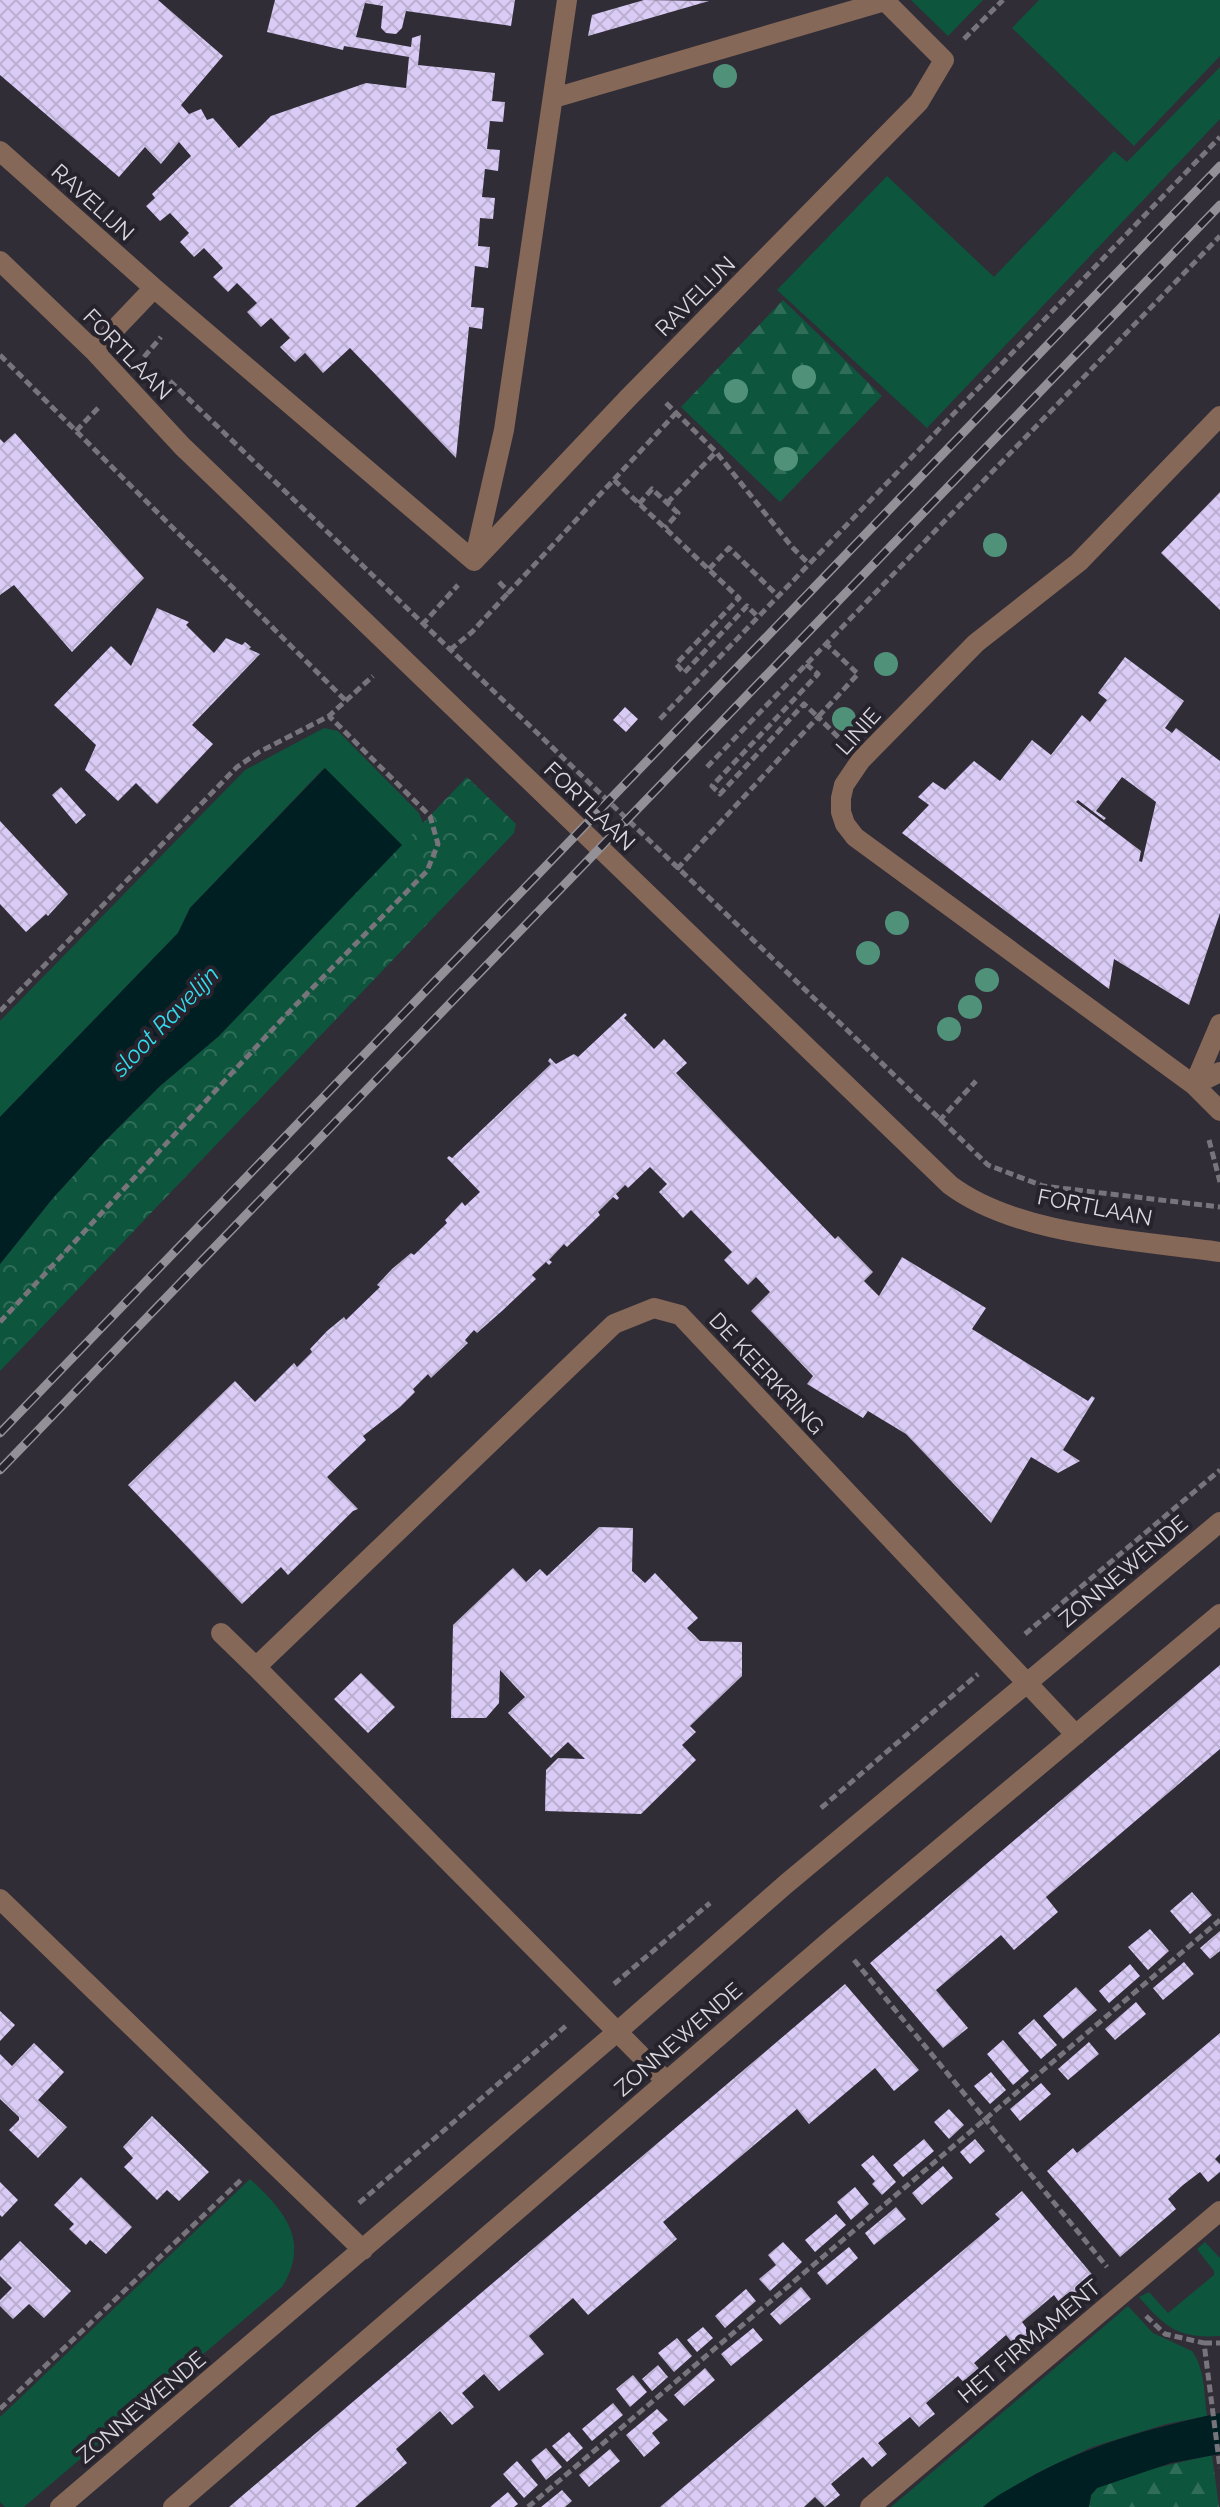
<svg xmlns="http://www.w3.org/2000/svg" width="1220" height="2507" font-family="Raleway,sans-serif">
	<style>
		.grass { fill: #0d553c }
		.forest { fill: url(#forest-firs) }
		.park { fill: url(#park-crowns) }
		.water { fill: #001f23 }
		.building { fill: url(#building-cross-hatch); fill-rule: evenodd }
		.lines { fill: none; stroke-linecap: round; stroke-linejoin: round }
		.path { stroke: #77747c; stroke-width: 5; stroke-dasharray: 8 4; stroke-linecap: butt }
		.minor { stroke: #866858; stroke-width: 20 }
		.rail-casing { stroke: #939098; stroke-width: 9 }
		.rail { stroke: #26232d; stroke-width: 6; stroke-dasharray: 18; stroke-linecap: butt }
		.tree { fill: #50917a }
		.labels { text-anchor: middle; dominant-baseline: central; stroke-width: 8; stroke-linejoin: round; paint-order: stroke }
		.street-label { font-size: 22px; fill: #dad8de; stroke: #26232d }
		.water-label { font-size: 24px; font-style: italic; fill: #32dbec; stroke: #26232d }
	</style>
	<defs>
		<pattern id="forest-firs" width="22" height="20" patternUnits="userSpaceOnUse" patternTransform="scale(2)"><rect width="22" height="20" fill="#0d553c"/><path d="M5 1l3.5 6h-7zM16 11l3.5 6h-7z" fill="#306d58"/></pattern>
		<pattern id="park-crowns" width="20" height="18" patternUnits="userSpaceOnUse" patternTransform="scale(2)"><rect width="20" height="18" fill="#0d553c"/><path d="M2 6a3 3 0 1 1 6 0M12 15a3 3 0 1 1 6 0" fill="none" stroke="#306d58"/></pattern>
		<pattern id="building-cross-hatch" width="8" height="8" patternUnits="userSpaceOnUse" patternTransform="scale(2)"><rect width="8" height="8" fill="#d9cbf5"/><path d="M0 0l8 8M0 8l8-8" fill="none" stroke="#bbafd1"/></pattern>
	</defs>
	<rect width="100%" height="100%" fill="#302d37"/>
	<path class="grass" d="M911 0H983L948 36Z
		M1039 0H1220V56L1134 146 1012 28Z
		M1220 67V119L927 428 777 290 887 176 994 277 1114 151 1127 162Z
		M324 728 338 731 419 813 431 843 0 1264 53 1198 189 1060 219 1036 324 768 190 908 178 933 0 1117V1021L245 770Z
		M250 2179C284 2210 311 2241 282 2287L24 2507H5L0 2502V2417Z
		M1205 2242 1220 2258V2336C1178 2339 1165 2327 1139 2297L1149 2292 1168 2313 1214 2275V2271L1197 2249Z
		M1128 2306 1153 2333 1192 2351C1205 2369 1204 2394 1207 2416L1166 2424 1092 2447 1037 2473 983 2507H891Z"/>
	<path class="forest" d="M783 300 882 396 780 502 681 407Z
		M1212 2455 1219 2507H1089L1091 2495 1097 2488 1147 2470Z"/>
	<path class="park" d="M467 777 516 824 514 833 0 1371V1264L53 1198 104 1142 160 1086 219 1036Z"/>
	<path class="water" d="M325 768 402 845 219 1036 160 1086 104 1142 53 1198 0 1264V1117L178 933 190 908Z
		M1220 2413V2454L1171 2463 1097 2488 1091 2495 1089 2507H983C995 2496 1011 2488 1025 2480 1087 2445 1151 2428 1220 2413Z"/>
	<path class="building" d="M0 0H158L223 56 181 105 189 114 201 109 207 120 213 118 239 148 271 116 366 83 406 88 409 57 344 46 343 50 267 32 275 0H515L511 26 406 11 402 28 396 34 386 33 381 28 383 6 365 3 356 37 411 47 412 38 421 35 418 65 495 73 492 101 505 102 503 122 490 121 487 149 500 150 498 171 485 169 482 197 495 198 493 219 480 218 478 246 490 247 488 268 475 266 471 307 484 308 482 329 469 327 456 458 350 348 323 373 305 353 295 362 280 347 290 338 271 318 261 327 247 312 257 303 237 283 228 292 213 277 223 268 204 248 194 257 180 242 189 233 170 213 160 221 146 206 155 198 152 194 191 156 179 142 161 164 145 147 119 177 0 75Z
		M644 0 709 1 588 36 592 15Z
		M15 433 144 578 72 652 14 585 0 595V439L4 443Z
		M1220 492V610L1161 553Z
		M157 608 189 622 186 625 214 653 226 638 242 645 245 642 251 647 249 649 260 654 192 725 213 744 157 804 136 783 118 801 85 770 96 745 54 705 111 646 131 666Z
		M1125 657 1184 701 1165 728 1172 733 1176 728 1220 761V913L1189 1005 1114 959 1109 989 902 833 929 805 918 797 933 782 945 790 974 761 1000 781 1032 740 1051 755 1082 715 1090 722 1107 700 1098 693ZM1122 777 1156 802 1142 862 1139 861 1141 851 1076 802 1078 800 1104 820 1106 818 1096 811Z
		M625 707 638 719 626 732 613 720Z
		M61 787 86 815 76 824 52 795Z
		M0 821 68 894 48 916 46 914 26 932 0 904Z
		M625 1013 627 1015 624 1018 654 1049 664 1039 687 1063 676 1073 835 1239 838 1236 873 1272 864 1281 879 1296 902 1257 986 1308 972 1329 1088 1401 1092 1396 1095 1398 1063 1450 1080 1461 1058 1473 1031 1457 991 1523 906 1434 868 1411 863 1418 807 1384 813 1376 751 1311 770 1292 756 1277 748 1285 724 1260 732 1252 691 1210 683 1218 659 1192 667 1184 650 1167 628 1188 625 1185 616 1194 619 1198 617 1200 613 1197 598 1212 600 1215 567 1247 564 1244 549 1260 552 1262 549 1265 546 1262 532 1275 536 1279 502 1311 477 1333 474 1330 465 1340 468 1343 431 1378 428 1374 413 1389 415 1392 400 1407 363 1436 366 1440 327 1477 358 1509 353 1511 288 1575 281 1567 242 1604 128 1485 235 1381 255 1402 294 1363 297 1367 312 1352 310 1349 327 1331 344 1317 346 1320 380 1287 377 1285 392 1269 411 1253 414 1255 447 1223 445 1220 462 1202 465 1206 480 1192 447 1158 449 1156 452 1158 551 1064 548 1061 550 1058 556 1064 574 1054 578 1057Z
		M599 1527 633 1528 632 1571 645 1583 655 1573 698 1618 687 1628 700 1641 742 1642V1676L690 1726 696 1732 682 1745 696 1760 641 1814 545 1811 546 1770 558 1758 585 1759 568 1742 551 1758 508 1713 525 1697 500 1670 499 1703 486 1718H451L453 1625 513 1568 526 1582 540 1569 547 1576Z
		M1220 1665V1749L1046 1897 1058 1912 1014 1950 1001 1935 936 1990 968 2028 943 2048 870 1963Z
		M361 1673 395 1707 368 1733 334 1699Z
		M1192 1892 1212 1915 1190 1934 1170 1911Z
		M1150 1929 1169 1951 1148 1970 1128 1947Z
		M1220 1931V1951L1210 1959 1200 1948Z
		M1184 1962 1194 1974 1163 2000 1153 1988Z
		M1130 1964 1140 1976 1109 2003 1099 1991Z
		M845 1984 919 2070 894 2091 875 2068 809 2124 797 2109 663 2222 677 2239 588 2315 573 2298 529 2336 544 2354 499 2391 484 2374 462 2393 474 2407 452 2425 440 2411 396 2449 407 2463 355 2507H229Z
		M1076 1987 1097 2010 1063 2039 1043 2016Z
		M1136 2002 1146 2014 1115 2040 1105 2029Z
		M0 2011 15 2025 0 2041Z
		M1034 2019 1057 2045 1041 2059 1018 2033Z
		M1220 2033V2154L1215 2159 1220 2164V2172L1208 2182 1200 2172 1183 2185 1168 2199 1176 2209 1120 2257 1047 2171 1073 2148 1077 2153Z
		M1003 2040 1029 2071 1013 2085 987 2054Z
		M1089 2042 1099 2054 1068 2080 1058 2069Z
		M34 2043 64 2072 38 2100 67 2127 38 2158 9 2130 19 2120V2117L0 2099V2054L12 2066Z
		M991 2072 1006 2090 990 2104 974 2086Z
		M1041 2083 1051 2094 1020 2121 1010 2109Z
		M949 2109 964 2125 949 2139 934 2122Z
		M152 2116 209 2172 179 2201 167 2190 157 2200 124 2167 133 2158 123 2147Z
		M924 2139 934 2151 903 2177 893 2165Z
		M975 2139 985 2151 970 2164 960 2152Z
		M873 2155 896 2182 882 2195 872 2184 875 2181 861 2165Z
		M943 2166 953 2178 922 2205 912 2193Z
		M81 2177 132 2227 106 2254 90 2240 86 2245 69 2229 74 2224 54 2205Z
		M0 2182 18 2200 2 2217 0 2215Z
		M855 2187 869 2204 851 2220 837 2202Z
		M1022 2191 1095 2278 1070 2299 1062 2306 1054 2295 1022 2322 1030 2333 1015 2346 1006 2335 974 2363 983 2373 967 2386 958 2376 926 2403 935 2414 927 2420 919 2427 910 2417 878 2443 887 2454 872 2467 863 2457 831 2484 840 2495 825 2507 815 2497 804 2507H660L1000 2219 995 2214Z
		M896 2207 906 2219 874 2245 865 2233Z
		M836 2214 846 2225 815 2252 805 2240Z
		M20 2241 71 2291 44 2318 29 2304 13 2319 0 2306V2300L12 2288 0 2276V2261Z
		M783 2242 802 2262 770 2291 759 2279 776 2265 768 2255Z
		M849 2247 858 2258 827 2285 817 2273Z
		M801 2287 811 2299 780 2325 770 2314Z
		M746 2289 756 2301 725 2328 715 2316Z
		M703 2327 713 2338 697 2352 687 2340Z
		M753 2328 763 2340 731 2366 721 2354Z
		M677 2338 692 2356 674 2372 658 2353Z
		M658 2365 668 2377 652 2391 642 2379Z
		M705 2368 715 2380 684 2406 674 2395Z
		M633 2375 647 2392 630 2407 616 2389Z
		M613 2403 623 2415 592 2441 582 2429Z
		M657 2409 668 2420 652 2433 660 2443 644 2457 626 2435Z
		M569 2432 583 2448 567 2462 552 2446Z
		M546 2448 562 2467 546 2480 531 2460Z
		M610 2449 620 2461 589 2487 579 2475Z
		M517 2461 538 2485 524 2498 503 2474Z
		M562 2490 572 2501 565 2507H541Z
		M508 2492 518 2504 514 2507H490Z"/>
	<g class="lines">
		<path class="path" d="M964 39 1003 0
			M0 355 347 702
			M144 357 161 337
			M170 381 988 1165 1043 1186 1220 1207
			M666 403 716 452 792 547 809 564
			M76 431 100 406
			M614 480 739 598 676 664 684 673 747 606 758 617
			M667 503 716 452
			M639 504 652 489 678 513 665 528
			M709 569 729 548 778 596
			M499 582 509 592 676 413
			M422 625 458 585
			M450 650 472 632 509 592
			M806 664 818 674 712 786 720 794 804 704 818 717 858 674 826 644
			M660 719 1220 137
			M707 767 1220 236
			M677 869 818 717 840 739
			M0 1011 237 767 259 752 329 716 373 676
			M939 1121 976 1081
			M1209 1140 1220 1182
			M0 1322 286 1015 427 871 438 844 430 816 329 716
			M1025 1634 1220 1470
			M821 1808 978 1674
			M854 1960 1107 2267
			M614 1984 710 1903
			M359 2203 567 2025
			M1146 2316 1165 2334 1204 2343 1220 2468
			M1204 2343H1220
			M0 2409 243 2178
			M528 2507 1220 1920"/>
		<path class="minor" d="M0 151 154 288 474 561 504 430 567 0
			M0 261 94 351 182 446 950 1185C1018 1236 1137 1240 1220 1252
			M94 351 154 288
			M1220 416 1079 562 976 643 861 760 844 785 841 798V812L845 824 855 837 1194 1085 1220 1111
			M474 561 627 399 919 102 944 60 885 1 554 98
			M1194 1085 1220 1024
			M1194 1085 1220 1072
			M221 1633 256 1667
			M0 1899 363 2250
			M666 2081 256 1667 614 1324 654 1308 680 1315 1076 1735
			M60 2507 617 2032 786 1884 1220 1522
			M173 2507 834 1937 1220 1614
			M870 2507 1220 2211"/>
		<g class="rail-casing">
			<path id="rail" d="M0 1433 1220 166
				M0 1470 1220 205"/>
		</g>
		<use href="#rail" class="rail"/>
	</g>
	<g class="tree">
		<circle cx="725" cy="76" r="12"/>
		<circle cx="804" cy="377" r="12"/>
		<circle cx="736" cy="391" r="12"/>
		<circle cx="786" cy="459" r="12"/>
		<circle cx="995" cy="545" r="12"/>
		<circle cx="886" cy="664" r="12"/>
		<circle cx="844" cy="719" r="12"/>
		<circle cx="897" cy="923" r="12"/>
		<circle cx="868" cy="953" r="12"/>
		<circle cx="987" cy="980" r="12"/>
		<circle cx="970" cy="1007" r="12"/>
		<circle cx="949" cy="1029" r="12"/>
	</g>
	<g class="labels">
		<g class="street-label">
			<text transform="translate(93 202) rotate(42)">RAVELIJN</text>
			<text transform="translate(695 296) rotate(-45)">RAVELIJN</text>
			<text transform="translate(128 354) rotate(46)">FORTLAAN</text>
			<text transform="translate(858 731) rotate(-48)">LINIE</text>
			<text transform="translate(590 806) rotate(44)">FORTLAAN</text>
			<text transform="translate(1095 1207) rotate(11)">FORTLAAN</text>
			<text transform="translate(767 1373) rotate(47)">DE KEERKRING</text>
			<text transform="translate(1123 1571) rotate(-40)">ZONNEWENDE</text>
			<text transform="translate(678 2039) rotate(-41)">ZONNEWENDE</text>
			<text transform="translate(1029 2341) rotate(-40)">HET FIRMAMENT</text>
			<text transform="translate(141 2407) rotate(-40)">ZONNEWENDE</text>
		</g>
		<g class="water-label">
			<text transform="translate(165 1021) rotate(-46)">sloot Ravelijn</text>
		</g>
	</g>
</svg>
